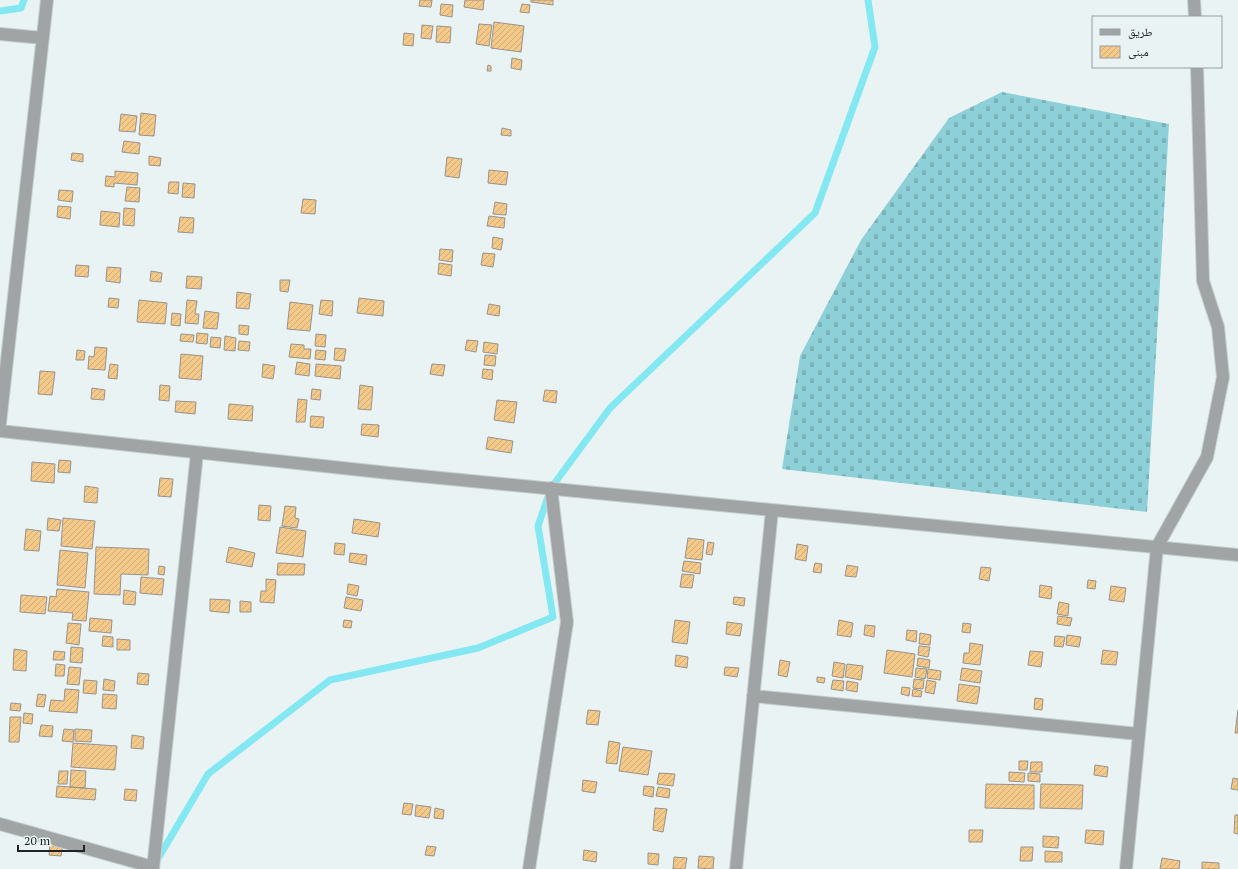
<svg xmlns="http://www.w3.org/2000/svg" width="1238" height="869" font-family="'PT Serif','Noto Naskh Arabic',serif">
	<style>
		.cemetery { fill: url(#cemetery-stones) }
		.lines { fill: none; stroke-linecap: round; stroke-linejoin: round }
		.stream { stroke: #84e8f3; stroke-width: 7 }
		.building { fill: url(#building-hatch); stroke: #98938d }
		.street-casing { stroke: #c5cece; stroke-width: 14 }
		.street { stroke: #a0a4a4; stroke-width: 12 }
	</style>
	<defs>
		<pattern id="cemetery-stones" width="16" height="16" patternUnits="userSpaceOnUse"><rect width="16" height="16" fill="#8ed0d7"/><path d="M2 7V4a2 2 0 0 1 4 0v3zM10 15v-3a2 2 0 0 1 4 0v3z" fill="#7ab2b8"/></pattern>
		<pattern id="building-hatch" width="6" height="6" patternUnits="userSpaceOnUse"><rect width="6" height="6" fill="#f5c989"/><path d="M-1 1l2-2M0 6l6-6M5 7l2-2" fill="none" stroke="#d2ac76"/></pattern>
	</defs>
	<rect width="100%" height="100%" fill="#e9f3f4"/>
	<path class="cemetery" d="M1002 92 1169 124 1147 512 782 469 800 356 861 240 949 118Z"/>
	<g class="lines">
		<path class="stream" d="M0 11 21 8 24 0
			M156 862 208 774 330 680 478 648 553 617 538 526 551 488 610 408 815 213 875 47 868 0"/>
	</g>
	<path class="building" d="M420 0H432L431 7 419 6Z
		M465 0H484L483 10 464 7Z
		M531 0H553V5L531 2Z
		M441 4 453 5 452 17 440 15Z
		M522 4 530 5 529 13 520 12Z
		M494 22 524 26 521 52 491 48Z
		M479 24 492 25 489 46 476 44Z
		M422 25 433 26 431 39 421 38Z
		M437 26 451 27 450 43 436 42Z
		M404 33 414 34 413 46 403 45Z
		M512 58 522 60 521 70 511 68Z
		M488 65 491 66V71H487Z
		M141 113 156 115 154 136 139 135Z
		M121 114 137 116 135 132 119 131Z
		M502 128 511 130V136L501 135Z
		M124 141 140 143 139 154 122 152Z
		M72 153 83 154V162L71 160Z
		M149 156 161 158 160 166 149 165Z
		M447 157 462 159 459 178 445 176Z
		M489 170 508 172 506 185 488 183Z
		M115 171 138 173 137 185 114 183V187L105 186 106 176 115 177Z
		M169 182H179L178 194 168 193Z
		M183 183 195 184 194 198 182 197Z
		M127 187 140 188 139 202 125 201Z
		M59 190 73 191 72 202 58 200Z
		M303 199 316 200 315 214 301 213Z
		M495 202 507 204 506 215 493 214Z
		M58 206 71 207 70 219 57 217Z
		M124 208 135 209 134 226 123 225Z
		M101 211 120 213 119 227 100 225Z
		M489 216 505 218 504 228 487 226Z
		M180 217 194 218 193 233 178 232Z
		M493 237 503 239 501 250 492 248Z
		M440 249 453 250 452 262 439 260Z
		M483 253 495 254 493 267 481 265Z
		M439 263 452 265 451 276 438 274Z
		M76 265 89 266 88 277 75 276Z
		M107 267 121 268 120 283 106 281Z
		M151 271 162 273 161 282 150 281Z
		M187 276 202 277 201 289 186 288Z
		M280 280H290L288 292 280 291Z
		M237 292 251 294 249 309 236 308Z
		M109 298 119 299 118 308 108 307Z
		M359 298 384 301 383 316 357 313Z
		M139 300 167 303 165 324 137 322Z
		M187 300 197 301 195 314H199L198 324 185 323Z
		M321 300 333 301 332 316 319 314Z
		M290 302 313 305 310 331 287 329Z
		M489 304 500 306 499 316 487 314Z
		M205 311 219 313 217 329 203 328Z
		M172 313 181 314 180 326 171 325Z
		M239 325 249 326 248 335 239 334Z
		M197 333 208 334 207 344 196 343Z
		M181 334 194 335 193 342 180 341Z
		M316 334 326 335 325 347 315 346Z
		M225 336 236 338 235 351 224 350Z
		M211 337 221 338 220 348 210 347Z
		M467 340 478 341 476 352 465 350Z
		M239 341 250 342 249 351 238 350Z
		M484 342 498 344 497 354 483 352Z
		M291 344 304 345V349H311L310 359 289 357Z
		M95 347 107 348 105 370 88 369 89 356 94 357Z
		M335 348 346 349 344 361 334 360Z
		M77 350 85 351 84 360H76Z
		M316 350 326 351 325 360 315 359Z
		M181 354 203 356 201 380 179 378Z
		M485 355 496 356 495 366 484 365Z
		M297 362 310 364 309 376 295 374Z
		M110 364 118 365 117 379 108 378Z
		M263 364 275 366 273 379 262 377Z
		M316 364 341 366 340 379 315 376Z
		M432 364 445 365 443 376 430 374Z
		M483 369 493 370 492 380 482 378Z
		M40 371 55 372 52 395 38 394Z
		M160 385 170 386 169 401 159 400Z
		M360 385 373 387 371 410 358 409Z
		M92 388 105 390 104 400 91 399Z
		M312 389 321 390 320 400 311 399Z
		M545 390 557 391 556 403 543 401Z
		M298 399 307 400 305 422H296Z
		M497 400 517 402 514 423 494 420Z
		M176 401 196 402 195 414 175 412Z
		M229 404 253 406 252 421 228 419Z
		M311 416 324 417 323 428 310 427Z
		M362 424 379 425 378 437 361 435Z
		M488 437 513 441 511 453 486 449Z
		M59 460 71 461 70 473 58 472Z
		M32 462 55 464 54 483 31 481Z
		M160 478 173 479 171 497 158 496Z
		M85 486 98 488 97 503 84 502Z
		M259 505 271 506 270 521 258 520Z
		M285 506 296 507 295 518 299 519 297 528 282 526Z
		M48 518 61 520 59 531 47 530Z
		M63 518 95 521 92 549 61 546Z
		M354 519 380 523 378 537 352 533Z
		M280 527 306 531 303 557 276 553Z
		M26 529 41 531 39 551 24 550Z
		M688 538 704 540 702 560 685 558Z
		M708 542 714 543 712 555 706 554Z
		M335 543 345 544 344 555 334 554Z
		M797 544 808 546 806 561 795 559Z
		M96 547 149 549 148 575 121 574 120 595 94 594Z
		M229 547 255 553 252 567 226 562Z
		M60 550 88 553 85 588 57 585Z
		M350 553 367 555 366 565 349 562Z
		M684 561 701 563 700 574 682 571Z
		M278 563 305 564 304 575H277Z
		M815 563 822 564 821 573 813 572Z
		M847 565 858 567 856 577 845 576Z
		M159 566 165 567 164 575 158 574Z
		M981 567 991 568 989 581 979 579Z
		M682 574 694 575 692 588 680 587Z
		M141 577 164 579 162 595 140 593Z
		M266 579 276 580 274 603 260 602 261 591H266Z
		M1088 580 1096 581 1095 589 1087 588Z
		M348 584 359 586 357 596 347 594Z
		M1040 585 1052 587 1051 599 1039 597Z
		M1111 586 1126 588 1124 602 1109 600Z
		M57 589 89 592 86 621 72 620 73 613 48 611 50 596 56 597Z
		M124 590 136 592 135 605 123 604Z
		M21 595 47 597 45 614 20 612Z
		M346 597 363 600 361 611 344 608Z
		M734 597 745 598 744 606 733 604Z
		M210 599 230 600 229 613 210 611Z
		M240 601 251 602V612H240Z
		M1059 602 1069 604 1068 616 1057 614Z
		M1058 616 1072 618 1070 626 1057 624Z
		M90 618 112 620 111 633 89 631Z
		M344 620 352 621 351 628 343 627Z
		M675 620 690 622 687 644 672 642Z
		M839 620 853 623 851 637 837 635Z
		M727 622 742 624 740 636 726 634Z
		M68 623 81 624 79 645 66 643Z
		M963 623 971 624 970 633 962 632Z
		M865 625 875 626 874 637 864 635Z
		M907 630 917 631 916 642 906 640Z
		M920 633 931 635 930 645 919 644Z
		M1067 635 1081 637 1079 647 1066 645Z
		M103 636 113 637V647L102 646Z
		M1055 636 1065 637 1063 647 1054 646Z
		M117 639 130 640V650H117Z
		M970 643 983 645 980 665 963 663 964 653H969Z
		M919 646 930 647 928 657 918 655Z
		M71 647 83 648 82 663 70 662Z
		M14 649 27 651 26 671 13 670Z
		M887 650 915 654 912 677 884 673Z
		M1103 650 1118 652 1116 665 1101 664Z
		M54 651 65 652 64 660H53Z
		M1030 651 1043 652 1041 667 1028 665Z
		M676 655 688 657 687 668 675 666Z
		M918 658 930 660 929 668 917 666Z
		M780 660 790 662 787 677 778 675Z
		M834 662 845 664 843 678 832 676Z
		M56 664 65 665 64 676H55Z
		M847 664 863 666 861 680 845 677Z
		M69 667 81 668 79 685 67 684Z
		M725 667 739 668 737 677 724 675Z
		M916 668 927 669 925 679 915 677Z
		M962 668 982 671 980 683 960 680Z
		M928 669 941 671 940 680 927 678Z
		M138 673 149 674 148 685 137 684Z
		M817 677 825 678 824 683 817 682Z
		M104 679 115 681 114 691 103 690Z
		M914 679 924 680 923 689 913 688Z
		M84 680 97 681 96 694 83 693Z
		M833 680 844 681 843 691 831 689Z
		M927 680 936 682 934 694 925 692Z
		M847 681 858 683 857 692 846 690Z
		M959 684 980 687 977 704 957 701Z
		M902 687 910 688 909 696 901 694Z
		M65 689 79 690 77 713 49 711 51 700 64 701Z
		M913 689 922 691 921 697 912 696Z
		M38 694 46 695 44 707 36 706Z
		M103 694 117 695 116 709 102 708Z
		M1035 698 1043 699 1042 710 1034 709Z
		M11 703 21 704 20 711 10 710Z
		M588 710 600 711 598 725 586 724Z
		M1238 710V733H1235Z
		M24 713 33 714 32 724 23 723Z
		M10 717H21L19 742H9Z
		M41 725 53 726 52 737 39 736Z
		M64 729 74 730 73 742 62 741Z
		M75 729 92 730 91 742 75 741Z
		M132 735 144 737 143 749 131 748Z
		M609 741 620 743 617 764 606 763Z
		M73 743 117 746 115 770 71 767Z
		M623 747 652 751 648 775 619 771Z
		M1019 761H1028L1027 770H1019Z
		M1031 762H1042V772H1030Z
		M1095 765 1108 767 1107 777 1094 775Z
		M71 770 86 771 85 788 70 787Z
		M59 771H68L67 784H58Z
		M1009 772 1025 773 1024 782 1009 781Z
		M659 773 675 774 673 786 657 784Z
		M1028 773 1040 774V782L1028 781Z
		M1233 778 1238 779V790L1231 789Z
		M583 780 597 782 595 793 582 791Z
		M986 784 1034 785V809L985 808Z
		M1041 784 1083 785 1082 809 1040 808Z
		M57 786 96 789 95 800 56 797Z
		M644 786 654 787 653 797 643 795Z
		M658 787 670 789 669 798 656 796Z
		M125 789 137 790 136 801 124 800Z
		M404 803 413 804 411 815 402 814Z
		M416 805 431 807 429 818 415 816Z
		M435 808 444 810 443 819 434 818Z
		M655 808 667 809 663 832 653 830Z
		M1235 815H1238V834L1234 833Z
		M969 830H983L982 842H969Z
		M1086 830 1104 831 1103 845 1085 843Z
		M1043 836 1059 837 1058 848 1043 847Z
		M50 842 63 843 61 856 49 855Z
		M427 846 436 847 434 856 425 855Z
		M1021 847H1033L1032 861H1020Z
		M584 850 597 852 596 862 583 860Z
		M1045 851 1062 852V862H1045Z
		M648 853 659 854 658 865 648 864Z
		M699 856 714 857 713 869 698 868Z
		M674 857 687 858 685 869H673Z
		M1162 858 1180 861 1179 869H1160Z
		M1202 862 1219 863V869H1202Z"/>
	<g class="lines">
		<g class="street-casing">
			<path id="street" d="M1194 0 1195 17
				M0 34 43 38
				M0 423 47 0
				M0 431 389 473 1238 555
				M753 696 1139 734
				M0 824 153 867
				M153 869 197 453
				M529 869 567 622 551 488
				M736 869 772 510
				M1126 869 1157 547 1207 457 1223 377 1218 327 1203 281 1197 67"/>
		</g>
		<use href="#street" class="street"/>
	</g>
	<rect x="1092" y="16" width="130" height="52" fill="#e9f3f4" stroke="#98a0a0"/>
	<rect x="1100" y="29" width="20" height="6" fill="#a0a4a4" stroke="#98a0a0"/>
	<text x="1128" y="36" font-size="12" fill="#1f2323">طريق</text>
	<rect x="1100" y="46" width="20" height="12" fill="url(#building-hatch)" stroke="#98a0a0"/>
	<text x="1128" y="56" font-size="12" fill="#1f2323">مبنى</text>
	<path d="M18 845v6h66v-6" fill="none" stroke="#1f2323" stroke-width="2"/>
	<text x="24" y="845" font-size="12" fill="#1f2323" stroke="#e9f3f4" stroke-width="3" paint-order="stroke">20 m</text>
</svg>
